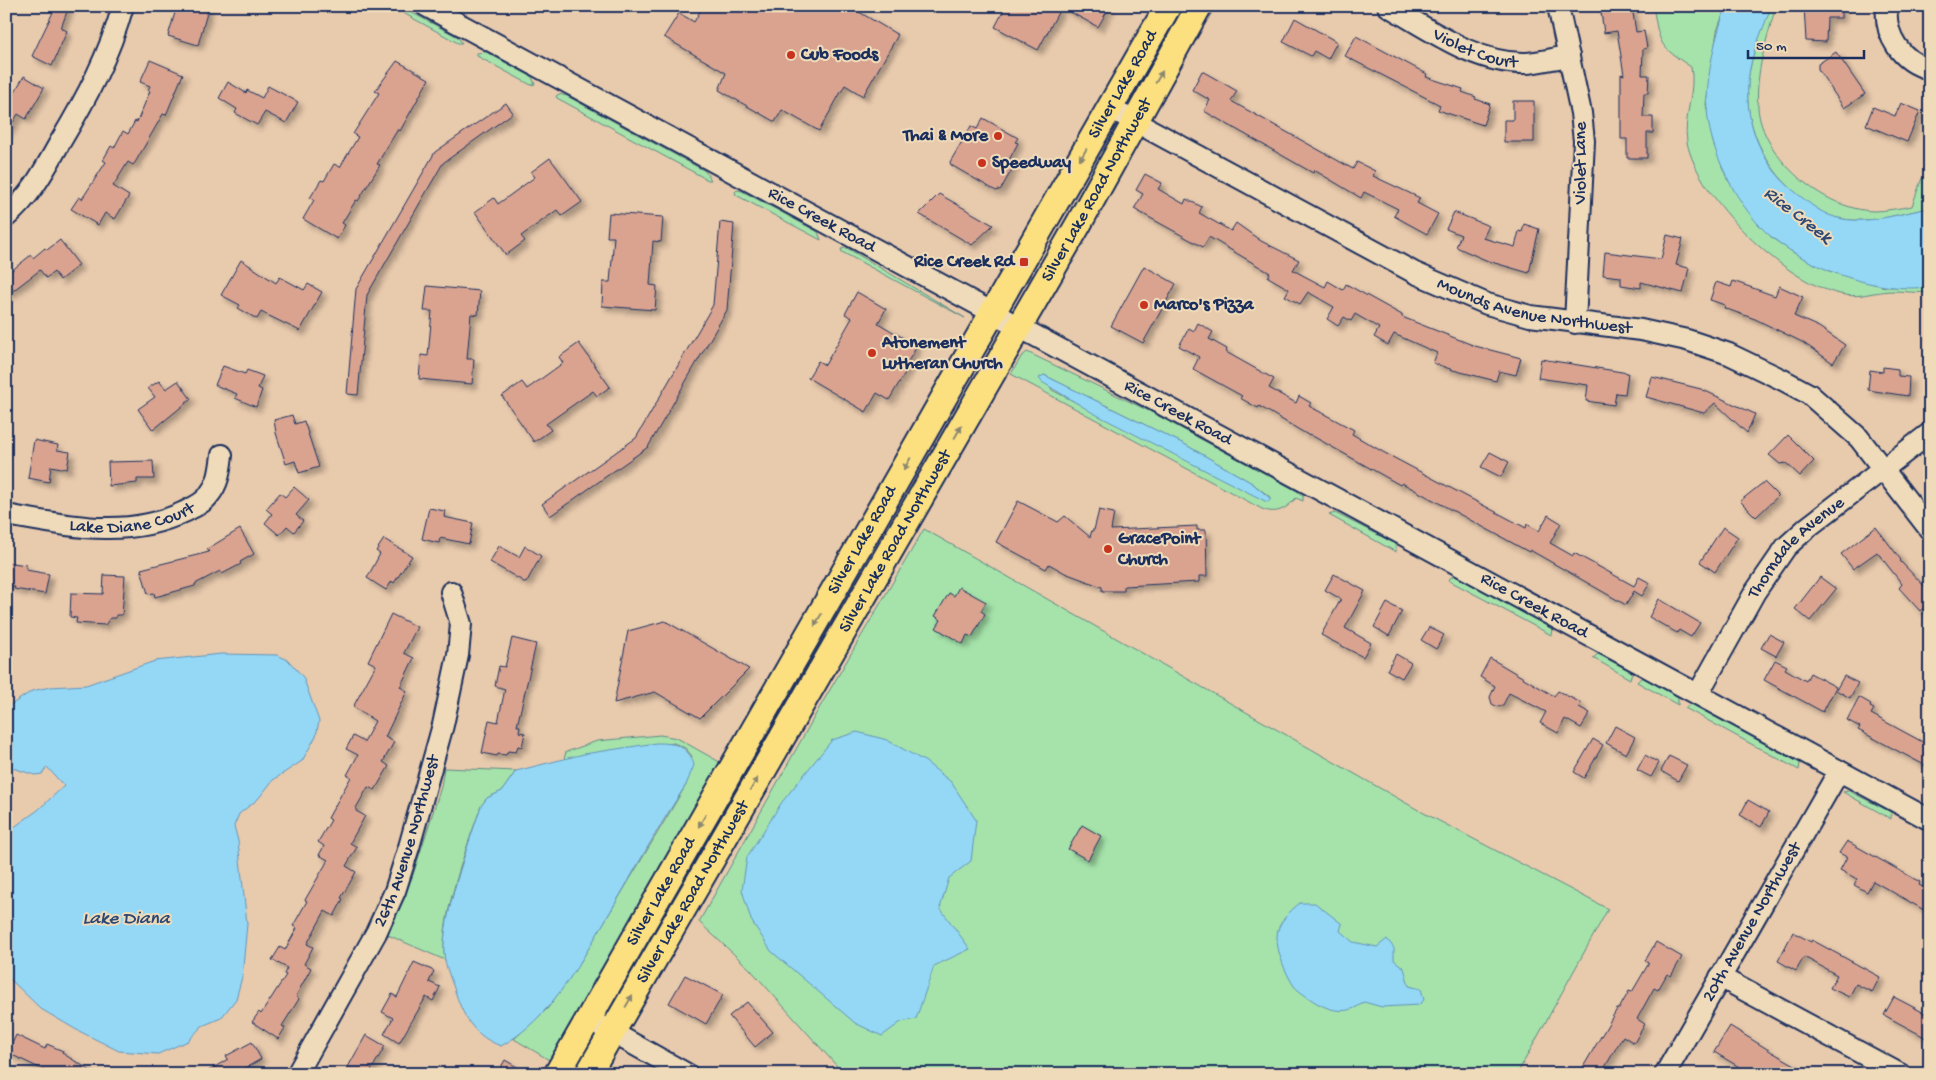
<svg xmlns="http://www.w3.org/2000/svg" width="1936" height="1080" font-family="'Gochi Hand',sans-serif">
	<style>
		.green { fill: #a5e3aa; stroke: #608984; fill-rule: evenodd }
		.water { fill: #94d8f6; stroke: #6494b9 }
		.building { fill: #d9a390; stroke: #1b2f5e; filter: url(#shadow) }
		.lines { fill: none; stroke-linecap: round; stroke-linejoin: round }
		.minor-casing { stroke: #1b2f5e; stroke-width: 24 }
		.major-casing { stroke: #1b2f5e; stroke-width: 29 }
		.minor { stroke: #efdbb9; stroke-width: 20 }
		.major { stroke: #fce080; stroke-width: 25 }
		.oneway { fill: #8c886f }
		.poi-dot { fill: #c8321e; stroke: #efdbb9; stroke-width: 2 }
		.labels { text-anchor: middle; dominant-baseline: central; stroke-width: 4; stroke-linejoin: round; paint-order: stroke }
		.street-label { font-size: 18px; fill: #1b2f5e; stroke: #efdbb9 }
		.poi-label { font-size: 18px; font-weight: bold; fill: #1b2f5e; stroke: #efdbb9; text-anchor: start }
		.water-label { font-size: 19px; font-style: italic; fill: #2d4875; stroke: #efdbb9 }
	</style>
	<defs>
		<filter id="shadow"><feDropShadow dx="4.5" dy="4.5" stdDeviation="2.5" flood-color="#0004"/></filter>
	</defs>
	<rect width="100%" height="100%" fill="#e8caad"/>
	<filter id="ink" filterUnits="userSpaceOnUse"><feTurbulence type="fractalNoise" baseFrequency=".02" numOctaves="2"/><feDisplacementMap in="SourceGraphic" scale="10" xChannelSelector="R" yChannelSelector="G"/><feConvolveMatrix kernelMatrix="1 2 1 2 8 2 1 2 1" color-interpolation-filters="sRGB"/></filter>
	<g filter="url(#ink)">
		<path class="green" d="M399 6 458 37 462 43H458L396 9Z
			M1653 6H1726L1717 31 1706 104 1713 142 1727 179 1772 238 1794 253 1832 272 1885 287H1930V292C1913 294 1897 289 1881 292 1864 294 1858 298 1840 294 1784 282 1698 198 1687 142 1683 116 1696 92 1691 67 1658 45 1660 45 1653 6Z
			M1771 6H1776C1767 39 1755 72 1758 107 1761 157 1824 210 1874 211 1886 211 1900 208 1912 206L1922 178 1930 177V208C1901 213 1872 224 1843 219 1824 217 1811 205 1797 194 1759 162 1739 113 1751 64 1755 44 1764 25 1771 6Z
			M486 52 532 77 535 84 531 85 477 56V53Z
			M559 94 567 96 705 171 711 180H708L557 98 556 96Z
			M737 190 742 191 818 232 821 240 736 195 735 192Z
			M847 248 965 318 842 252 841 249Z
			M1027 352 1149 411 1297 491 1303 496V501L1296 498C1286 509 1277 515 1262 509L1011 374 1021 357ZM1044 375 1186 445 1252 483 1270 497 1268 502 1052 390Z
			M1335 513 1396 544V552L1329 515Z
			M924 529 1420 811 1608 909 1517 1074H844L750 969 699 922 821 705Z
			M1454 575 1552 629 1551 635 1448 580Z
			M1598 654 1632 672 1630 679 1593 658Z
			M1642 677 1678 697V705L1637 682Z
			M1691 704 1800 763 1799 770 1685 708Z
			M660 735 677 738 723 764C665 863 604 960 551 1061L514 1039 548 1008 581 961 686 785 692 756 685 748 674 743 564 759 566 752 597 741Z
			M444 768 516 771 502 791 487 798 481 806C468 844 438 921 445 960L388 935 413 875 441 787Z
			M1849 791 1891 812V819L1843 792Z"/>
		<path class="water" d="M1726 6H1771C1765 26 1755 44 1751 64 1740 111 1757 161 1794 191 1809 203 1823 216 1843 219 1872 224 1901 213 1930 208V287C1877 293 1815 271 1774 239 1739 212 1706 147 1707 103 1707 71 1716 36 1726 6Z
			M1044 375 1186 445 1252 483 1271 499 1268 502 1265 501 1093 413 1042 382 1039 378Z
			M221 654 277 655 288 660 303 677 319 721 316 736 302 761 273 780 258 799 239 814 234 826 238 841 247 924 242 977 236 999 221 1018 202 1026 188 1041 158 1054 119 1051 75 1029 41 1009 9 978 6 979V833L38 810 64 786 47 767 42 774 35 775 6 766V708L32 691 50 687 86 685 155 661Z
			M857 732 887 740 926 762 951 782 976 820 971 861 949 878 940 908 970 949 934 966 916 1019 901 1022 882 1036 855 1023 771 951 751 920 742 890 747 857 782 802 832 740Z
			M656 743C675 743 688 745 694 765L686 785C657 828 633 874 606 919 579 965 549 1020 501 1046 476 1037 464 1019 456 994 452 981 445 967 444 953 442 916 469 843 481 806L487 798 502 791 516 771 584 754Z
			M1300 903H1315L1342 924 1340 931 1353 942 1377 947 1387 939 1394 948V960L1404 968 1409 986 1421 989 1424 1000 1419 1005 1382 1007 1364 1002C1345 1018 1324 1009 1306 996 1302 993 1297 990 1294 986 1286 974 1276 951 1277 936 1277 923 1291 910 1300 903Z"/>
		<path class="building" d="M56 6H69L61 28 67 31 52 66 32 56Z
			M177 6H209L198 45 168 36Z
			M703 6H849L898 35 863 96 845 85 819 131 782 110 775 122 719 90 726 73 664 37 679 13 694 22Z
			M1006 6H1110L1098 27 1061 7 1038 50 995 27Z
			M1804 6H1841V18H1827L1826 42 1806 41Z
			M1632 7 1636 32 1644 31 1647 48 1643 49 1642 75H1649L1648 93H1644L1643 117H1653V133H1647V158H1627V139H1621V74L1624 75 1617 31 1604 33 1601 12Z
			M1295 18 1337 42 1328 59 1314 51 1311 56 1283 42Z
			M1356 36 1427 74 1426 77 1463 89 1462 92 1476 97 1475 99 1490 104 1483 125 1438 110 1440 105 1345 56Z
			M1836 52 1865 94 1844 108 1818 69V64Z
			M150 60 183 74 166 115 163 114 136 161 133 165 128 162 113 186 129 196 115 219 105 213 98 225 71 209 79 197 82 199 106 162 103 160 111 146 114 148 123 131 128 134 135 121 137 122 150 91 148 90 150 86 140 82Z
			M397 61 429 79 400 131 398 129 377 164 380 165 358 201 356 200 342 223 345 225 337 239 303 219 314 200 310 198 321 180 324 181 334 164 340 167 358 137 353 134 379 93 375 91Z
			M1202 71 1237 91 1231 101 1353 169 1357 162 1375 171 1373 176 1420 198 1417 203 1438 214 1427 234 1394 216 1398 209 1364 192 1361 198 1314 170 1313 173 1204 111 1210 100 1192 90Z
			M24 76 44 88 26 119 18 114 6 134V107Z
			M228 82 246 93 247 90 262 98 268 86 298 102 286 123 265 112 257 125 235 113 237 109 219 98Z
			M1513 101H1534V142H1504V120H1513Z
			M506 103 513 113 443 163 367 295 358 395 347 394 356 289 435 152Z
			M1901 103 1920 111 1907 142 1866 125 1873 107 1895 116Z
			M983 118 1018 138 1015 142 1018 143 1009 160 1015 164 1001 189 996 191 951 165 950 162 971 126 977 129Z
			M550 158 582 202 562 216 557 210 521 236 525 241 506 255 475 212 494 198 498 204 535 177 531 172Z
			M1145 174 1162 183 1158 189 1184 204 1186 199 1202 207 1199 213 1231 231 1236 223 1261 241 1299 260 1293 270 1325 287 1328 281 1343 290 1346 284 1402 315V317L1475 346 1521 358 1516 375 1499 371 1496 381 1453 370 1433 363 1437 353 1394 334 1388 345 1374 337 1379 328 1355 314 1351 321 1344 317 1338 326 1327 319 1334 307 1308 292 1300 304 1285 296 1289 289 1268 277 1270 273 1209 237 1203 247 1134 209 1143 194 1136 190Z
			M939 194 993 225 972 245 919 214Z
			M1454 212 1489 226 1483 238 1515 247 1519 231 1522 232 1524 224 1539 229 1529 273 1488 261 1456 247 1461 235 1446 229Z
			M609 213 663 217 661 242 653 241 650 285 657 286 655 310 602 306 603 282H610L614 237H607Z
			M720 222 734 224 727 310 648 447 550 516 542 504 636 438 713 305Z
			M1667 235 1683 239 1676 265 1689 268 1683 293 1641 282V288L1621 285V277L1603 275 1605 252 1661 259Z
			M60 240 79 265 60 280 54 272 46 278 40 270 6 296V275L31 255 33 258 45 248 47 250Z
			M241 260 276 283 280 277 304 290 308 284 322 292 300 331 261 312 257 319 238 308 240 305 221 295Z
			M1144 266 1176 284 1143 343 1111 326Z
			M1733 281 1775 296 1779 286 1803 297 1794 316 1819 327 1845 345 1833 363 1802 342 1755 319 1724 308 1725 305 1710 300 1716 282 1731 287Z
			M427 286 480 291 478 315 471 314 467 359H474L472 384 419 379 421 355 428 356 432 311H424Z
			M857 292 886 309 878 323 917 346 906 365 909 366 889 400 877 393 866 412 808 378 818 361 825 365 852 318 845 314Z
			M1198 323 1213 332 1209 339 1227 349 1226 352 1274 379 1269 388 1296 403 1299 396 1311 403 1309 406 1354 430 1352 434 1383 452 1526 528 1527 524 1539 531 1548 515 1561 523 1550 543 1573 556 1574 553 1634 586 1639 577 1650 583 1642 596 1634 591 1626 605 1530 550 1529 552 1402 483 1400 485 1309 434 1308 435 1259 406 1258 408 1240 398 1242 396 1193 369 1199 357 1179 346 1189 328 1194 331Z
			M579 343 610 387 597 396 593 391 546 424 551 430 534 442 502 396 522 382 527 389 563 363 559 357Z
			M1541 359 1628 373 1625 394 1616 393 1614 405 1586 401 1588 385 1538 378Z
			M223 366 245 374 247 370 263 376 258 388 262 390 256 407 235 398 237 394 215 385Z
			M1883 367 1898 369V376L1909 377 1908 396 1868 390 1870 370 1883 372Z
			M1652 377 1701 389 1755 414 1747 433 1715 403 1704 413 1646 397Z
			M159 381 166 389 178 381 191 399 153 430 138 409 155 397 148 388Z
			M292 415 295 424 304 421 319 467 299 473 295 461 286 464 276 433 274 420Z
			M1788 435 1814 461 1800 476 1786 463 1780 464 1769 455Z
			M34 440 58 445 57 450 70 452 67 469 51 466 49 482 28 478Z
			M1490 452 1509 462 1501 477 1481 467Z
			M153 461 154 479H137V483L109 486 108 462Z
			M1764 482 1778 496 1756 517 1740 501Z
			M294 487 309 500 296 515 303 521 294 532 287 526 279 535 265 523 272 514 266 509 280 493 285 497Z
			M1018 501 1058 522 1065 516 1090 537 1092 530H1094L1099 510 1114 513 1111 530 1197 526V530H1206L1207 576H1199V582L1124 586V591H1102V587L1065 573 1049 564 1046 569 996 542Z
			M429 508 445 511 444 517 473 523 469 544 440 538 439 543 422 539Z
			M1723 527 1738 537 1715 572 1700 562Z
			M1876 527 1901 560 1900 561 1930 592V602L1920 611 1899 588 1902 584 1877 552 1853 569 1841 554Z
			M240 529 254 554 240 562 241 564 222 574 220 571 195 584V586L155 597 154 593 148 594 141 569 209 552 207 549Z
			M384 539 412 556 394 583 392 581 386 590 367 578 380 554 376 551Z
			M499 546 519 557 525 546 541 556 526 583 490 562Z
			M6 562 26 565V570L49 574 45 594 14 589 15 587 6 585Z
			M1334 574 1365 591 1345 628 1371 643 1363 657 1321 635 1341 599 1325 590Z
			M104 575 125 576 122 615H116V618H110L105 625 76 623 77 618 70 617 71 593 103 594Z
			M1820 577 1836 589 1810 621 1795 609Z
			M959 587 986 602 981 611 985 614 972 637 967 635 963 644 936 628 941 620 935 616 949 593 954 596Z
			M1659 599 1700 623 1691 637 1679 630 1677 633 1649 617Z
			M1387 603 1402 611 1389 636 1374 627Z
			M391 614 417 627 404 653 414 658 400 687 407 691 385 737 394 742 383 762 389 766 375 790 368 787 356 808V811L365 816 350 843 357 847 346 866 356 872 341 898 343 899 334 916 325 911 307 944 313 947 304 964 311 968 296 996 299 999 282 1026 285 1028 278 1039 252 1022 259 1012 261 1014 286 975 284 974 287 968 272 960 280 947 285 950 297 928 293 926 307 901 305 900 328 860 319 855 324 846 318 842 331 820 328 818 351 777 347 775 358 755 346 749 353 736 364 742 375 721 353 707 376 665 368 661Z
			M665 621 749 669 700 718 655 692 614 703 628 631Z
			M1429 627 1444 635 1436 649 1421 640Z
			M1769 634 1784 642 1776 656 1761 648Z
			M512 638 536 644 517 726H520L519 732 525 733 522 747 518 746 516 752 508 751 506 755 498 754 497 756 482 753 489 720 498 722 505 689 495 686 499 666 505 667Z
			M1396 654 1411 663 1402 678 1387 670Z
			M1490 658 1554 696 1558 691 1581 703 1579 707 1590 713 1581 728 1565 719 1558 733 1540 723 1546 712 1509 693 1503 705 1498 707 1492 704 1490 697 1495 686 1480 677Z
			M1775 660 1787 666 1785 669 1806 681 1810 673 1836 687 1823 712 1764 680Z
			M1844 676 1858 683 1850 698 1836 690Z
			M1859 697 1871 704 1870 707 1874 709 1871 714 1930 746V768L1858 730 1860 727 1847 720Z
			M1615 726 1635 737 1626 754 1606 743Z
			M1593 739 1603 745 1584 778 1574 772Z
			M1645 755 1659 763 1651 777 1637 770Z
			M1669 756 1687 765 1678 781 1661 771Z
			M1748 800 1769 812 1761 827 1740 815Z
			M1082 825 1101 836 1088 860 1068 849Z
			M1847 841 1920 882 1919 885 1930 891V900L1924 910 1873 881 1867 892 1854 885 1857 879 1840 870 1847 857 1839 853Z
			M1793 932 1811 942 1812 940 1880 977 1872 992 1856 984 1849 997 1830 988 1837 975 1804 957 1796 971 1778 961Z
			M1656 942 1682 957 1671 976 1667 974 1658 990 1654 988 1637 1019 1645 1024 1634 1043 1623 1036 1601 1074H1579L1617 1009H1619L1629 991 1632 992 1649 963 1645 961Z
			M414 962 434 971 429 982 440 987 433 1001 426 997 399 1043 384 1034 393 1018 382 1012 392 994 397 997Z
			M685 975 723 995 706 1024 669 1003Z
			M1894 997 1930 1016V1040L1884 1015Z
			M747 1002 773 1032 755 1047 729 1016Z
			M1730 1026 1772 1052 1811 1074H1751L1714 1052Z
			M16 1035 45 1049 47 1044 63 1051 62 1053 96 1074H52L8 1053Z
			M366 1035 385 1046 369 1074H344Z
			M252 1042 261 1059 235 1074H203L228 1059 226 1056Z
			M505 1060 529 1074H497Z"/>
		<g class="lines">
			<g class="minor-casing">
				<g id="minor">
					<path id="s1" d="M426 6 1930 820"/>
					<path id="s2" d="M1388 6C1429 29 1477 65 1527 63 1541 62 1555 58 1569 56"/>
					<path d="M1558 6 1581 113 1584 141 1575 323"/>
					<path d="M1887 6C1884 35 1901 62 1930 69"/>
					<path id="s3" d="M1110 108 1415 273 1487 304 1530 316 1641 330 1687 340 1729 354 1783 380 1809 394 1859 438 1930 530"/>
					<path d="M6 217C30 197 44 171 59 144 86 99 109 56 123 6"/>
					<path id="s4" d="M6 515C66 525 126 540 184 512 192 508 204 503 209 495 219 483 220 470 222 455"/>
					<path id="s5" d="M1698 694 1755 592 1786 547 1808 527 1930 433"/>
					<path d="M1720 977 1900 1074"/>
					<path d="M599 1025 687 1074"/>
					<path id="s6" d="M297 1074 376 933 395 891 409 847 443 725 458 655 461 624 451 592"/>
					<path id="s7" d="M1665 1074 1839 771"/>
				</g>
			</g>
			<g class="major-casing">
				<g id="major">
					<path id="s8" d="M557 1074 1168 6"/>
					<path id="s9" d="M588 1074 1078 225 1199 6"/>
				</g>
			</g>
			<use href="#minor" class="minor"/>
			<use href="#major" class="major"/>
		</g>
		<defs><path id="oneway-solid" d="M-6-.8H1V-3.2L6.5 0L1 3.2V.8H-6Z" transform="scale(1.25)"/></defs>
		<g class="oneway">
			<use href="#oneway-solid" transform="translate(1159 77) rotate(-60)"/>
			<use href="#oneway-solid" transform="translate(1083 155) rotate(120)"/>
			<use href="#oneway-solid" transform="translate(958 432) rotate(-60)"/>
			<use href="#oneway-solid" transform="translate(907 464) rotate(120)"/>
			<use href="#oneway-solid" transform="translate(818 620) rotate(120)"/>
			<use href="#oneway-solid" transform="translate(754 784) rotate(-60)"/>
			<use href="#oneway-solid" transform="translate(702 821) rotate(120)"/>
			<use href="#oneway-solid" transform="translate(629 1001) rotate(-60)"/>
		</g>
	</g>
	<g class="poi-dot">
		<circle cx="791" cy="55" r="5"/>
		<circle cx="998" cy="136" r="5"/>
		<circle cx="982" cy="163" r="5"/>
		<rect x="1019" y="257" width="10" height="10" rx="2.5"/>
		<circle cx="1144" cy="305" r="5"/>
		<circle cx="872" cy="353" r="5"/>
		<circle cx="1108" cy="549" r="5"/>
	</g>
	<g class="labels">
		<g class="street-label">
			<text stroke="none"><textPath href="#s2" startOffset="98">Violet Court</textPath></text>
			<text stroke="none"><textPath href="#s8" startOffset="1140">Silver Lake Road</textPath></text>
			<text transform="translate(1581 163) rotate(-90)">Violet Lane</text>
			<text stroke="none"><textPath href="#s9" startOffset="1020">Silver Lake Road Northwest</textPath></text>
			<text stroke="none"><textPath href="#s1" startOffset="450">Rice Creek Road</textPath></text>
			<text stroke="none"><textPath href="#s3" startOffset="472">Mounds Avenue Northwest</textPath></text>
			<text stroke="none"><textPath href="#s1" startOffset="855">Rice Creek Road</textPath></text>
			<text stroke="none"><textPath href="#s4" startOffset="128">Lake Diane Court</textPath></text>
			<text stroke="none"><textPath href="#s8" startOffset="615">Silver Lake Road</textPath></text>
			<text stroke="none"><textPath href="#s9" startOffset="615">Silver Lake Road Northwest</textPath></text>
			<text stroke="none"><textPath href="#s5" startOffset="178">Thorndale Avenue</textPath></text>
			<text stroke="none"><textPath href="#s1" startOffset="1260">Rice Creek Road</textPath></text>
			<text stroke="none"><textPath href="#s6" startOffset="259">26th Avenue Northwest</textPath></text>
			<text stroke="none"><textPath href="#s8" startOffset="210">Silver Lake Road</textPath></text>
			<text stroke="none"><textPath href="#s9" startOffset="210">Silver Lake Road Northwest</textPath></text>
			<text stroke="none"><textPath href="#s7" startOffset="175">20th Avenue Northwest</textPath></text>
		</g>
		<g class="poi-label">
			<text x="801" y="55">Cub Foods</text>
			<text x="988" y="136" text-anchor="end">Thai &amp; More</text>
			<text x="992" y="163">Speedway</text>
			<text x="1014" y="262" text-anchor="end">Rice Creek Rd</text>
			<text x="1154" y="305">Marco's Pizza</text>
			<text x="882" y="343">Atonement<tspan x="882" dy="21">Lutheran Church</tspan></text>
			<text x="1118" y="539">GracePoint<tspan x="1118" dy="21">Church</tspan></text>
		</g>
		<g class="water-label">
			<text transform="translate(1797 216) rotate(38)">Rice Creek</text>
			<text x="126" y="919">Lake Diana</text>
		</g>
	</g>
	<rect width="1936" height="1080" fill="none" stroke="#efdbb9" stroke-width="25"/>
	<rect x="12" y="12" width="1911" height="1055" fill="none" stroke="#1b2f5e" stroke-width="2" filter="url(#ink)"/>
	<path d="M1748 50v8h116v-8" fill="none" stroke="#1b2f5e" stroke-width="2.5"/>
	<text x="1756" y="50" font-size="15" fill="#1b2f5e" stroke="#efdbb9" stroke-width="4" paint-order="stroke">50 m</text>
</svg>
